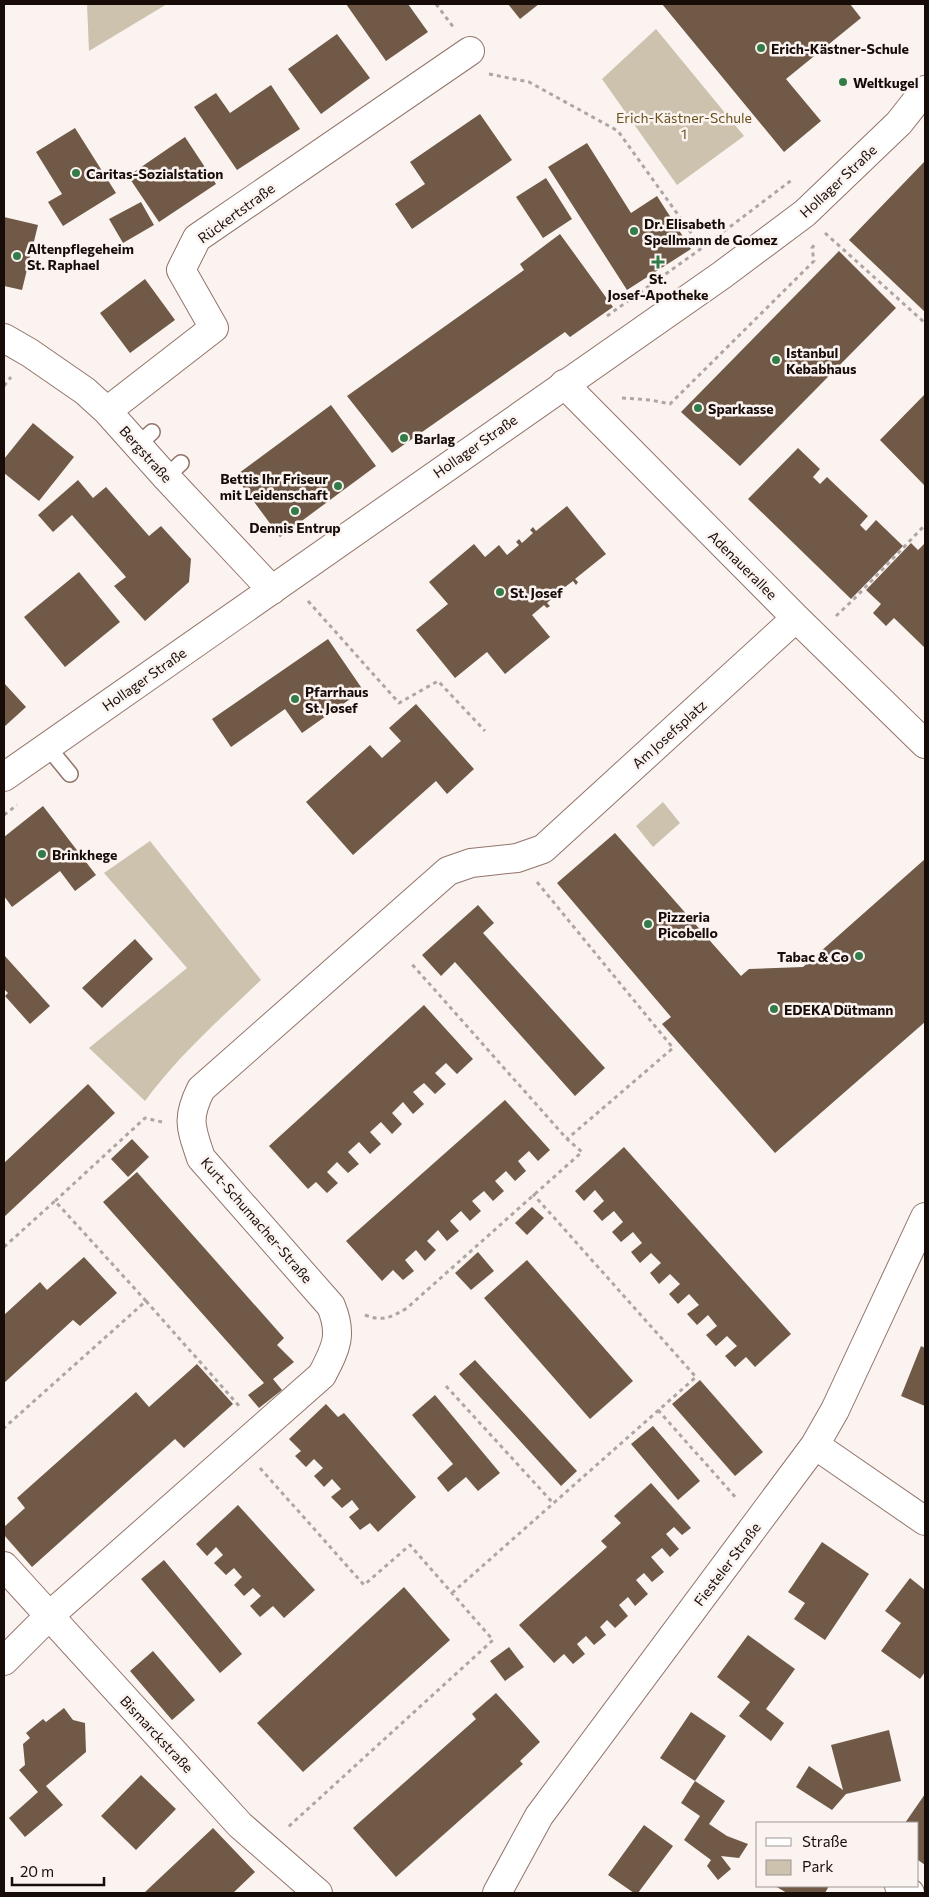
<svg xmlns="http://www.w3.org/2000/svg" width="929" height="1897" font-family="Commissioner,sans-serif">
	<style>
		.green { fill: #ccc2ad }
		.building { fill: #705a47 }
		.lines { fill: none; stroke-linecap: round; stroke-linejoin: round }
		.service-casing { stroke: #93746a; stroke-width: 18 }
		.minor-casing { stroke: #93746a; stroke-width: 30 }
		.secondary-casing { stroke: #93746a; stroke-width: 30 }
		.path { stroke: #afa6a3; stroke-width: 3; stroke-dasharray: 4 4; stroke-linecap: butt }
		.service { stroke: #fff; stroke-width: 15 }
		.minor { stroke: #fff; stroke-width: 28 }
		.secondary { stroke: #fff; stroke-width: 28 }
		.poi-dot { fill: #337c49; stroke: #faf3f0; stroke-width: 2 }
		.labels { text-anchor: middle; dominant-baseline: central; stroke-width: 5; stroke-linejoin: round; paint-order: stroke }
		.poi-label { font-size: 14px; font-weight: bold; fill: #170c08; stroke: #faf3f0; text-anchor: start }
		.park-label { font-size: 14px; fill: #6a521c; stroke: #faf3f0 }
		.street-label { font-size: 14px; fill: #170c08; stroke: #faf3f0 }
	</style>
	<rect width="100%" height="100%" fill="#faf3f0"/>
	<path class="green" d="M87 4H167L89 51Z
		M656 29 744 136 677 185 602 79Z
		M663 802 680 823 653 847 636 826Z
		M150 841 261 980C220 1019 178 1056 145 1101L89 1048 187 968 104 873Z"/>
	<path class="building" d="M346 4H408L428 32 386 61Z
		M508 4H539L520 19Z
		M662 4H850L861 18 786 79 821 121 784 152Z
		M337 34 370 78 321 114 288 69Z
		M271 85 300 129 237 170 194 107 216 93 230 113Z
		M480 114 512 160 412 229 395 204 425 184 410 162Z
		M75 128 116 193 63 226 48 202 62 194 36 152Z
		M185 137 216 184 159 222 128 176Z
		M587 143 631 213 657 196 691 249 627 290 548 167Z
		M925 161V312L849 240Z
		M546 178 572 219 543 238 516 197Z
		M141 202 154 225 123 243 109 219Z
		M4 217 38 225 22 290 4 286Z
		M560 234 613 307 570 337 565 332 392 453 347 396 524 270 520 264Z
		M839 251 896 308 740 466 681 412Z
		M145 279 175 320 130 353 100 313Z
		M925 394V486L880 440Z
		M331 405 376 466 280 537 235 476Z
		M33 423 74 457 39 501 4 473V459Z
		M798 448 820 469 813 477 820 484 827 477 868 516 860 525 866 531 876 520 903 546 851 599 748 499Z
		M78 480 93 498 106 487 149 536 161 526 191 559 189 582 145 621 114 586 126 577 72 515 53 532 38 515Z
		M567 506 606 554 575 579 578 582 576 585 573 581 561 590 564 594 561 596 558 593 547 603 550 606 547 608 544 605 532 615 550 637 505 674 487 652 455 678 416 630 448 604 429 582 474 544 485 557 499 545 507 555 519 545 516 542 519 539 522 543 533 533 530 530 533 527 536 531Z
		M911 543 918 550 925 543V648L894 618 886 626 873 613 881 604 866 590Z
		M79 572 120 622 65 667 24 617Z
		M328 639 363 690 302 733 285 709 231 747 212 719Z
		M4 683 26 707 4 727Z
		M416 704 474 769 447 794 436 781 353 855 306 802 370 745 382 758 401 741 389 728Z
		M43 806 96 875 75 891 60 871 12 907 4 896V837Z
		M615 833 741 976 749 969 803 967 925 859V1022L775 1153 662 1024 671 1017 557 883Z
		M478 905 494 923 483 933 605 1068 575 1096 455 962 441 976 422 955Z
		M135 939 153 959 102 1008 82 988Z
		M4 955 50 1006 30 1024 5 996 8 993 4 989Z
		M424 1005 473 1059 457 1074 446 1063 435 1073 446 1084 435 1094 424 1083 413 1092 424 1104 413 1114 403 1102 392 1113 402 1124 392 1134 381 1122 370 1132 381 1144 370 1154 359 1142 348 1152 359 1164 348 1173 337 1162 327 1172 338 1183 327 1193 316 1182 308 1189 269 1146Z
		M88 1084 115 1113 4 1217V1163Z
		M505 1100 550 1150 538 1161 529 1151 518 1161 526 1171 515 1181 506 1171 495 1181 504 1191 493 1201 484 1191 472 1201 481 1211 470 1221 461 1211 450 1221 459 1231 447 1241 438 1230 427 1241 436 1250 425 1261 416 1250 405 1260 414 1271 403 1280 393 1270 382 1281 346 1241Z
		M132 1139 149 1157 128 1177 111 1159Z
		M624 1147 791 1334 755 1367 746 1357 735 1367 725 1356 737 1346 727 1336 716 1346 706 1335 717 1326 708 1315 697 1325 687 1314 699 1305 689 1294 678 1304 669 1294 680 1284 670 1274 659 1284 650 1273 661 1263 651 1253 640 1263 631 1252 642 1243 633 1232 621 1242 612 1232 623 1222 614 1211 602 1221 593 1211 604 1201 595 1190 584 1201 575 1191Z
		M137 1172 284 1338 277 1345 294 1362 273 1379 282 1390 259 1408 248 1395 264 1383 103 1202Z
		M532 1207 544 1218 527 1235 515 1223Z
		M478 1252 494 1271 471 1290 455 1273Z
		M84 1257 117 1293 80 1326 73 1320 4 1383V1315L40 1282 47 1290Z
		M527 1260 633 1381 590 1419 484 1298Z
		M921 1346 925 1348V1406L901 1396Z
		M475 1360 577 1471 561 1486 459 1374Z
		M197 1364 233 1404 184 1448 175 1439 32 1567 4 1535V1527L25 1508 17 1498 136 1392 149 1407Z
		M700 1380 763 1452 735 1476 672 1404Z
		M435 1395 500 1473 478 1491 466 1477 448 1492 437 1478 453 1464 412 1415Z
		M326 1404 338 1417 344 1413 416 1497 378 1532 370 1523 360 1530 349 1517 359 1509 352 1500 342 1508 331 1497 341 1489 332 1479 324 1487 314 1476 323 1468 314 1459 306 1467 295 1456 301 1451 289 1439Z
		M653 1426 700 1481 678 1500 631 1444Z
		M651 1483 691 1528 682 1535 674 1527 666 1534 679 1549 670 1557 662 1548 651 1557 664 1572 652 1582 644 1573 636 1580 648 1594 635 1606 628 1597 619 1605 628 1616 615 1628 607 1620 600 1627 606 1635 594 1645 586 1636 577 1644 585 1654 573 1664 564 1654 554 1663 519 1625 607 1547 601 1541 621 1523 614 1516Z
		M238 1505 315 1590 284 1618 273 1606 260 1617 250 1606 261 1596 253 1588 244 1596 234 1585 242 1577 234 1568 226 1575 214 1563 223 1555 216 1547 207 1556 196 1544Z
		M822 1542 869 1574 825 1640 794 1619 805 1603 788 1592Z
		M164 1560 242 1654 220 1673 141 1579Z
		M910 1578 925 1590V1672L920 1679 881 1651 901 1623 885 1611Z
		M404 1587 450 1640 303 1772 257 1723Z
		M748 1635 795 1669 766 1709 784 1723 771 1741 739 1716 750 1702 717 1677Z
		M509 1647 524 1667 505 1681 490 1661Z
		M153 1651 195 1700 172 1720 130 1671Z
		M496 1693 540 1742 520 1761 523 1764 396 1877 353 1828 476 1719 472 1714Z
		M64 1708 73 1720 85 1723 86 1752 46 1786 63 1805 25 1837 9 1818 38 1792 19 1770 25 1765 23 1744 30 1738 26 1733 43 1719 46 1722Z
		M691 1712 726 1736 695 1781 660 1758Z
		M889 1730 901 1781 846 1794 832 1810 796 1787 809 1766 843 1790 831 1745Z
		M141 1775 176 1809 136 1850 101 1816Z
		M695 1781 725 1801 709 1824 727 1836 748 1844 739 1858 721 1856 731 1869 718 1880 707 1866 711 1860 684 1840 700 1816 681 1803Z
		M925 1794V1865L918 1860V1823H905Z
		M644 1825 673 1846 638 1893H634L608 1875Z
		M213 1828 255 1872 233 1893H144Z
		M775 1886H829L825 1893H787Z"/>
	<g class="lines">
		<g class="service-casing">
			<path id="service" d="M138 445 152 432
				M166 477 181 463
				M47 746 70 774"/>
		</g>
		<g class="minor-casing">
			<path id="minor" d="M4 338 30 353 85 391 107 411 166 477 272 590
				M564 384 796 618 925 744
				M107 411 214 328 181 270 197 238 470 51
				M815 1445 925 1521
				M4 1566 240 1825 318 1893
				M4 1661 49 1616 322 1375C336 1348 343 1335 331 1306L201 1158C191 1128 186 1119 201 1089L448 871 471 863 517 858 543 849 796 618
				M899 1886 910 1893
				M497 1893 539 1816 815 1445 835 1410 925 1217"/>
		</g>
		<g class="secondary-casing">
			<path id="secondary" d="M4 777 722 275 805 213 899 123 925 90"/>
		</g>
		<path class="path" d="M436 4 454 28
			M489 74 529 82 618 131 702 248
			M825 233 925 323
			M607 316 702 248 793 179
			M4 386 11 377
			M622 398 651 400 670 404 814 261 812 248 815 244
			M308 601 399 703 438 681 485 731
			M836 616 854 599 925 525
			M4 815 17 805
			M537 882 673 1048 567 1139
			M55 1201 145 1118 162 1122
			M4 1247 55 1201 146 1301 4 1428
			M146 1301 240 1407
			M365 1315C382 1322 392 1317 407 1308L582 1152 567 1139 410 962
			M446 1386 553 1503
			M658 1410 737 1499
			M260 1468 364 1585 410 1545 493 1640 287 1828
			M452 1593 696 1377 533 1194"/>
		<use href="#service" class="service"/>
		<use href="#minor" class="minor"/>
		<use href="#secondary" class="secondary"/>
	</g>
	<g class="poi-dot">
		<circle cx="761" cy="48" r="5"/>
		<circle cx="843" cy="82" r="5"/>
		<circle cx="76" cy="173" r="5"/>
		<circle cx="634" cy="231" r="5"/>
		<circle cx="17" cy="256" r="5"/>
		<path d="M655.5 254.5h5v5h5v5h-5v5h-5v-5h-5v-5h5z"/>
		<circle cx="776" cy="360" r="5"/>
		<circle cx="698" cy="408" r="5"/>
		<circle cx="404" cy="438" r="5"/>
		<circle cx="338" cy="486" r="5"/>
		<circle cx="295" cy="511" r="5"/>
		<circle cx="500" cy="592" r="5"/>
		<circle cx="295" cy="699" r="5"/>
		<circle cx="42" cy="854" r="5"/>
		<circle cx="648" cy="924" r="5"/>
		<circle cx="859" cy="956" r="5"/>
		<circle cx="774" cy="1009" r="5"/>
	</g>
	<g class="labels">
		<g class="poi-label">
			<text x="771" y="48">Erich-Kästner-Schule</text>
			<text x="853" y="82">Weltkugel</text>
			<text x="86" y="173">Caritas-Sozialstation</text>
			<text x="644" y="223">Dr. Elisabeth<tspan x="644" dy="16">Spellmann de Gomez</tspan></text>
			<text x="27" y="248">Altenpflegeheim<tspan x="27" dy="16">St. Raphael</tspan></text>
			<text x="658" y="278" text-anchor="middle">St.<tspan x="658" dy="16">Josef-Apotheke</tspan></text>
			<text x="786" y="352">Istanbul<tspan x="786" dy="16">Kebabhaus</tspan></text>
			<text x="708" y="408">Sparkasse</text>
			<text x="414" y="438">Barlag</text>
			<text x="328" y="478" text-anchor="end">Bettis Ihr Friseur<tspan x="328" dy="16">mit Leidenschaft</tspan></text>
			<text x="295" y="527" text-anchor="middle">Dennis Entrup</text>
			<text x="510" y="592">St. Josef</text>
			<text x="305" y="691">Pfarrhaus<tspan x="305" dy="16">St. Josef</tspan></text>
			<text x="52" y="854">Brinkhege</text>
			<text x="658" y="916">Pizzeria<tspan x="658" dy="16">Picobello</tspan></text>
			<text x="849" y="956" text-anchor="end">Tabac &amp; Co</text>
			<text x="784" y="1009">EDEKA Dütmann</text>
		</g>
		<g class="park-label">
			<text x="684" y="117">Erich-Kästner-Schule<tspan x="684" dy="16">1</tspan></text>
		</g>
		<g class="street-label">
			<text transform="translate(838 181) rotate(-43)">Hollager Straße</text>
			<text transform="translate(236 213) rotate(-36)">Rückertstraße</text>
			<text transform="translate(475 446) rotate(-35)">Hollager Straße</text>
			<text transform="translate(146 454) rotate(48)">Bergstraße</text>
			<text transform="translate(743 565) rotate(45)">Adenauerallee</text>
			<text transform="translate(144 679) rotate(-35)">Hollager Straße</text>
			<text transform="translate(669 734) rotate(-42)">Am Josefsplatz</text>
			<text transform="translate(257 1220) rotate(49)">Kurt-Schumacher-Straße</text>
			<text transform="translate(727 1564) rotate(-53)">Fiesteler Straße</text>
			<text transform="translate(157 1734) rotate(47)">Bismarckstraße</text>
		</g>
	</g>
	<rect width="929" height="1897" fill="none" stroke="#170c08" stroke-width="10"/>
	<rect x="756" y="1822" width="162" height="65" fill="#faf3f0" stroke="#9f9793"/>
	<rect x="766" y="1838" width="25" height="8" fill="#ffffff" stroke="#9f9793"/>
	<text x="802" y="1847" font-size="15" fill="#170c08">Straße</text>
	<rect x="766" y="1860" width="25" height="15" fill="#ccc2ad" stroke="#9f9793"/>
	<text x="802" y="1872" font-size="15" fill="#170c08">Park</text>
	<path d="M12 1877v8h92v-8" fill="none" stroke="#170c08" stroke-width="2.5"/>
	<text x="20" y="1877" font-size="15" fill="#170c08" stroke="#faf3f0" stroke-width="4" paint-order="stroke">20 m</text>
</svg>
